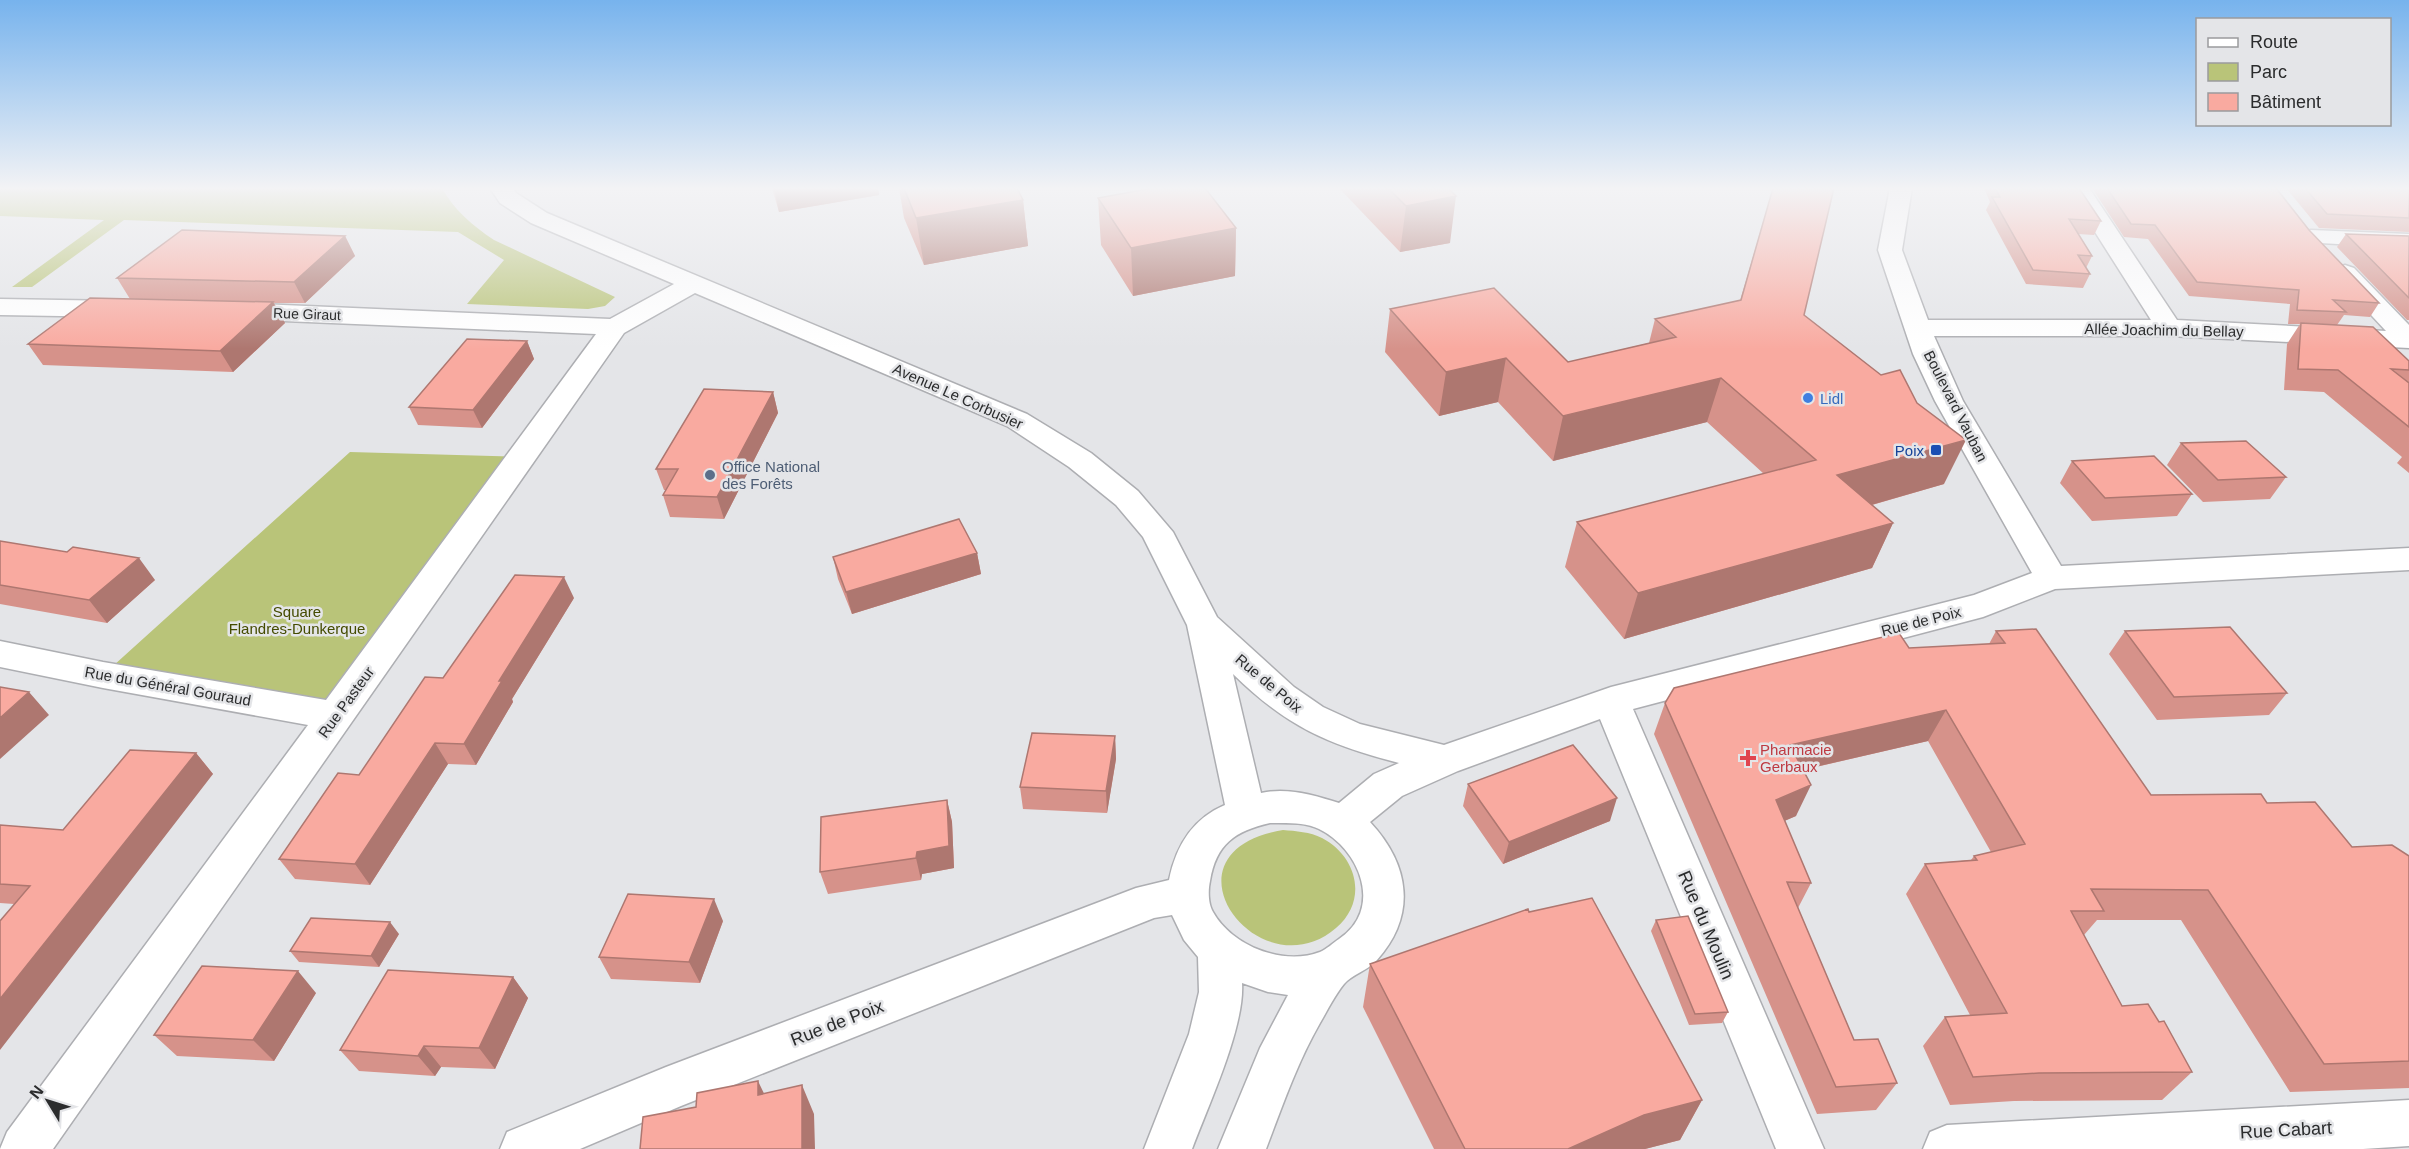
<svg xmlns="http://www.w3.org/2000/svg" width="2409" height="1149" font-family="Arial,sans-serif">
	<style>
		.green { fill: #b9c479 }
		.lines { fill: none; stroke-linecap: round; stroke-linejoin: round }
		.minor-casing { stroke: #adaeb2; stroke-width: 3 }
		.minor { fill: #fff; fill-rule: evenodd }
		.wall { fill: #d6928a }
		.shaded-wall { fill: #ae7770 }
		.building { fill: #f9aaa0; stroke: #ae7770; stroke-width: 1.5 }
		.shop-dot { fill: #3f7fe0; stroke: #e4e5e8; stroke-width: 2 }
		.transit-dot { fill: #1a4fb4; stroke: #e4e5e8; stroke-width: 2 }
		.service-dot { fill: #5c6f8a; stroke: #e4e5e8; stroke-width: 2 }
		.health-dot { fill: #e0444e; stroke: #e4e5e8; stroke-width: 2 }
		.labels { text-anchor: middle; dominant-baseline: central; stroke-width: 5; stroke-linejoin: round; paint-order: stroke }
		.far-street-label { font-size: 14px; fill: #2b2c2d; stroke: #e4e5e8 }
		.street-label { font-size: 15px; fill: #2b2c2d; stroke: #e4e5e8 }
		.shop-label { font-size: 15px; fill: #366cbe; stroke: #e4e5e8; text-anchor: start }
		.transit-label { font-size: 15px; fill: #164399; stroke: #e4e5e8; text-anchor: end }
		.service-label { font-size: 15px; fill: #4e5e75; stroke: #e4e5e8; text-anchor: start }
		.park-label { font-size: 15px; fill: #444b00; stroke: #e4e5e8 }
		.health-label { font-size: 15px; fill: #be3a42; stroke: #e4e5e8; text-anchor: start }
		.near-street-label { font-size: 18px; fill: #2b2c2d; stroke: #e4e5e8 }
	</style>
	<rect width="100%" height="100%" fill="#e4e5e8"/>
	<path class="green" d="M0 188H442C454 210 473 226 494 240L615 297 605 306 588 309 467 304 504 260 458 232 124 220 32 287H12L104 220 0 216Z
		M350 452 523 457 336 716 103 675Z
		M1283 830C1296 831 1310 832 1322 838 1358 857 1368 901 1336 928 1259 994 1152 852 1283 830Z"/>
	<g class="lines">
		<g class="minor-casing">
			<path id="minor" d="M490 188H513L516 193 547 213 1027 414 1091 453 1138 491 1173 532 1217 617 1294 687 1323 707 1360 724 1444 745 1611 687 1974 595 2032 573 1935 401 1913 354 1878 250 1890 188H1912L1902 250 1928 320H2151L2067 188H2089L2177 320 2386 331 2332 273 2336 268 2345 265 2354 268 2409 325V348L2169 336H1934L1963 401 2061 566 2409 548V570L2055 589 1983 617 1633 709 1824 1149H1776L1600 719 1458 771 1402 796 1370 822C1410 865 1417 915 1377 960 1368 970 1356 973 1347 981 1338 989 1326 1013 1320 1023 1297 1063 1282 1107 1266 1149H1218L1260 1048 1288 995 1268 992 1242 983C1245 1027 1208 1106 1192 1149H1144L1189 1034 1199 992 1198 957 1184 940 1172 915 1154 918 681 1106 580 1149H500L507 1132 666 1067 1136 888 1169 880C1176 846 1192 819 1225 805L1187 625 1143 537 1116 505 1069 467 1007 426 695 293 624 333 53 1149H0L7 1132 308 725 103 688 0 667V641L103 662 326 700 596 334 236 319 227 317 223 311 227 305 236 303 610 319 674 284 531 223 500 203ZM1233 674C1286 726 1328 745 1399 763L1374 774 1339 803C1314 795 1287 787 1261 793ZM1270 823C1286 823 1305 822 1319 829 1360 849 1384 909 1339 939 1333 943 1327 949 1320 952 1283 966 1232 946 1213 912 1208 904 1208 890 1210 881 1216 844 1235 831 1270 823Z
				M2311 230 2409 234V248L2302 242 2299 237 2302 232Z
				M0 299 121 301 130 303 134 309 130 315 121 317 0 315Z
				M2409 1100V1146L2363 1149H1923L1930 1132 1947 1125Z"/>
		</g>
		<use href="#minor" class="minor"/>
	</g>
	<path class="wall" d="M772 188H878L879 195 779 212Z
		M899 188H1017L1023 200 1028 246 924 265 904 218Z
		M1339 188H1448L1450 243 1400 252Z
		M1773 188 1804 315 1944 484 1872 505 1893 523 1872 568 1624 639 1565 567 1577 522 1764 474 1707 422 1553 461 1498 402 1439 416 1385 352 1390 309 1568 362 1649 343 1655 319 1740 301Z
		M1984 188H2079L2101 221 2094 235 2078 234 2092 256 2086 268 2090 274 2083 288 2026 284 1986 210 1990 202Z
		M2092 188H2276L2309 230 2379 303 2370 317 2344 315 2337 325 2409 361V473L2397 463 2402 457 2324 392 2284 390 2287 344 2300 324H2288L2290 304 2189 296 2148 239 2124 237Z
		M2286 188H2409V232L2319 228Z
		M1098 198 1236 228 1235 276 1133 296 1101 245Z
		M2346 234 2409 236V320H2407L2337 247Z
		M345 236 355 256 305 303H274L285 323 233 372 43 365 28 344 130 299 117 278Z
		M527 341 534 359 482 428 418 425 409 407Z
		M773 392 778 413 724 519 670 517 663 495 666 490H664L656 469Z
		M2181 443 2286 477 2270 499 2203 502 2167 465Z
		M2072 461 2192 494 2177 516 2092 521 2060 483Z
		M0 541 155 580 107 623 0 604Z
		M977 553 981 574 852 614 838 579 833 557Z
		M574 598 512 699 513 702 476 765 448 764 370 885 295 879 279 859 359 775 443 678Z
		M1996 631 2151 795 2267 803 2352 847 2409 856V1088L2290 1092 2181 920H2097L2084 935 2122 1006 2192 1072 2162 1100 2014 1101 1950 1105 1923 1046 1945 1017 1970 1015 1906 894 1925 864 1971 860 1974 856 1991 852 1928 741 1803 770 1796 816 1784 821 1811 883 1798 908 1854 1040 1897 1083 1876 1110 1817 1114 1654 734 1665 703 1909 648 1989 644Z
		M2125 631 2287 693 2269 715 2157 720 2109 654Z
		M1115 736 1116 759 1107 813 1023 809 1020 787Z
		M196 753 213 774 14 904 0 903V825L63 830Z
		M1468 784 1610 821 1503 864 1463 806Z
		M947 800 952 822 954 868 922 874 921 880 828 894 820 872Z
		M1529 912 1702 1100 1680 1140 1645 1149H1434L1363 1007 1370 964Z
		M1656 920 1728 1012 1722 1023 1689 1025 1651 931Z
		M723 921 700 983 611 979 599 957Z
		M399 934 379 967 299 962 290 951Z
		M513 977 528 998 495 1069 441 1067 435 1076 359 1071 340 1050Z
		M316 993 274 1061 177 1056 154 1035Z"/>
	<path class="shaded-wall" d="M774 188H878L879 195 779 212Z
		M1456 196 1450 243 1400 252 1406 206Z
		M1023 200 1028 246 924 265 916 218Z
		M1236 228 1235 276 1133 296 1131 248Z
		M345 236 355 256 305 303 294 282Z
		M273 302 285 323 233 372 220 351Z
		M527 341 534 359 482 428 473 410Z
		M1506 358 1498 402 1439 416 1446 372Z
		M1721 378 1707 422 1553 461 1563 416Z
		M773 392 778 413 724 519 717 497Z
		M1966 440 1944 484 1819 520 1837 475Z
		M1893 523 1872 568 1624 639 1638 593Z
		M977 553 981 574 852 614 846 592Z
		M139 558 155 580 107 623 89 600Z
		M564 577 574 598 512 699 513 702 476 765 464 744 499 681Z
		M29 692 49 715 0 759V718Z
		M1946 710 1928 741 1776 776 1790 745Z
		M1115 736 1116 759 1107 813 1106 791Z
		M435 743 448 764 370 885 355 864Z
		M196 753 213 774 0 1050V999Z
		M1811 785 1796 816 1761 831 1776 800Z
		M1617 798 1610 821 1503 864 1509 842Z
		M947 800 952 822 954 868 922 874 921 880 916 858 917 852Z
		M714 899 723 921 700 983 689 962Z
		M390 922 399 934 379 967 371 956Z
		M298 971 316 993 274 1061 253 1040Z
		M513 977 528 998 495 1069 479 1048Z
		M424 1046 441 1067 435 1076 418 1056Z
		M758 1081 772 1110 758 1095Z
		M802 1085 814 1114 815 1149H802Z
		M1702 1100 1680 1140 1645 1149H1568L1644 1115Z"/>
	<path class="building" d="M904 188H1017L1023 200 916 218Z
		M1153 188H1205L1236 228 1131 248 1098 198Z
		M1388 188H1448L1456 196 1406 206Z
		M1773 188H1834L1804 315 1881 375 1900 370 1917 403 1966 440 1837 475 1893 523 1638 593 1577 522 1816 460 1721 378 1563 416 1506 358 1446 372 1390 309 1494 288 1568 362 1676 337 1655 319 1741 300Z
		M1995 188H2079L2101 221 2069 219 2092 256 2078 255 2090 274 2033 270 1992 197H2000Z
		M2107 188H2276L2309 230 2379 303 2333 300 2346 312 2297 310 2299 290 2197 282 2155 225 2131 224Z
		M2305 188H2409V218L2327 214Z
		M182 230 345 236 294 282 117 278Z
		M2346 234 2409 236V298Z
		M90 298 273 302 220 351 28 344Z
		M2301 323 2373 327 2409 361V370L2391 369 2409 383V427L2338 370 2298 369Z
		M467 339 527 341 473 410 409 407Z
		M704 389 773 392 717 497 663 495 678 469H656Z
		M2246 441 2286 477 2218 480 2181 443Z
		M2154 456 2192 494 2105 498 2072 461Z
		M959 519 977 553 846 592 833 557Z
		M0 541 67 552 73 547 139 558 89 600 0 585Z
		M515 575 564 577 499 681H502L464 744 435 743 355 864 279 859 338 773 359 775 425 677 443 678Z
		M2230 627 2287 693 2174 697 2125 631Z
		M2036 629 2151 795 2261 794 2267 803 2315 802 2352 847 2392 845 2409 856V1061L2324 1064 2208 890 2091 889 2104 911H2071L2122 1006 2148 1004 2159 1022 2164 1021 2192 1072 2039 1073 1973 1077 1945 1017 2007 1013 1925 864 1977 860 1974 856 2025 844 1946 710 1790 745 1811 785 1776 800 1811 883 1787 882 1854 1040 1878 1039 1897 1083 1836 1087 1665 703 1674 688 1899 633 1909 648 2005 643 1996 631Z
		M0 687 29 692 0 718Z
		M1032 733 1115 736 1106 791 1020 787Z
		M1573 745 1617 798 1509 842 1468 784Z
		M130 750 196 753 0 999V921L30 886 0 884V825L63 830Z
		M947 800 949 846 917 852 916 858 820 872 821 817Z
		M628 894 714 899 689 962 599 957Z
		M1592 898 1702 1100 1644 1115 1568 1149H1465L1370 964 1528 909 1529 912Z
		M1688 916 1728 1012 1695 1014 1656 920Z
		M311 918 390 922 371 956 290 951Z
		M202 966 298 971 253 1040 154 1035Z
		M388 970 513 977 479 1048 424 1046 418 1056 340 1050Z
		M758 1081V1095L802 1085V1149H640L643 1117 696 1107 697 1093Z"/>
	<linearGradient id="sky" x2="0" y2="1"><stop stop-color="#77b3ed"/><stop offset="0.54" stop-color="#f3f3f5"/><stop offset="1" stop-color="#f3f3f5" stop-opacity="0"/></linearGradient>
	<rect width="2409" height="349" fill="url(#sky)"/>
	<circle class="shop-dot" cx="1808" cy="398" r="6"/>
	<rect class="transit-dot" x="1930" y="444" width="12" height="12" rx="3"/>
	<circle class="service-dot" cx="710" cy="475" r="6"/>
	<path class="health-dot" d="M1745 749h6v6h6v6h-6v6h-6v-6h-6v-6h6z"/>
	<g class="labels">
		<g class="far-street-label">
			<text transform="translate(307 314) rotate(2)">Rue Giraut</text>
		</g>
		<g class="street-label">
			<text transform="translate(2164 330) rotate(1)">Allée Joachim du Bellay</text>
			<text transform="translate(958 396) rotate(24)">Avenue Le Corbusier</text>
			<text transform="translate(1956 406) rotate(63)">Boulevard Vauban</text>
			<text transform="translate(1921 621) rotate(-14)">Rue de Poix</text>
			<text transform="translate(1269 683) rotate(40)">Rue de Poix</text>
			<text transform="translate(168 686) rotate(10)">Rue du Général Gouraud</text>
			<text transform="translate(346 702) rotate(-54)">Rue Pasteur</text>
		</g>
		<g class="shop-label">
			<text x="1820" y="398">Lidl</text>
		</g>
		<g class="transit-label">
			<text x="1924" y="450">Poix</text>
		</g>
		<g class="service-label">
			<text x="722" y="466">Office National<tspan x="722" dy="17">des Forêts</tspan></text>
		</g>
		<g class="park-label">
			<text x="297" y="611">Square<tspan x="297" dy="17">Flandres-Dunkerque</tspan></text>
		</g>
		<g class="health-label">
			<text x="1760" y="749">Pharmacie<tspan x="1760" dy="17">Gerbaux</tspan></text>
		</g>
		<g class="near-street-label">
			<text transform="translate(1706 925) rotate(67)">Rue du Moulin</text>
			<text transform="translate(837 1023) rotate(-21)">Rue de Poix</text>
			<text transform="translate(2286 1130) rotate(-3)">Rue Cabart</text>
		</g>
	</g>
	<rect x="2196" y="18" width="195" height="108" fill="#e4e5e8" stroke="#9a9b9d" stroke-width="1.5"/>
	<rect x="2208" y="38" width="30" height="9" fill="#ffffff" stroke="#9a9b9d" stroke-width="1.5"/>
	<text x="2250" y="48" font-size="18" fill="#2b2c2d">Route</text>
	<rect x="2208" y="63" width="30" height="18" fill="#b9c479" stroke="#9a9b9d" stroke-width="1.5"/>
	<text x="2250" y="78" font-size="18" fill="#2b2c2d">Parc</text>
	<rect x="2208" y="93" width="30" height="18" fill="#f9aaa0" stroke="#9a9b9d" stroke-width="1.5"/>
	<text x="2250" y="108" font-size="18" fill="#2b2c2d">Bâtiment</text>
	<g transform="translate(48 1101) rotate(308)" stroke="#e4e5e8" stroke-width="4.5" paint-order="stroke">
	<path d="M0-4.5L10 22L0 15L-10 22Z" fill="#2b2c2d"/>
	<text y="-9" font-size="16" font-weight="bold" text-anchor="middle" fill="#2b2c2d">N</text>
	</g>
</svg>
